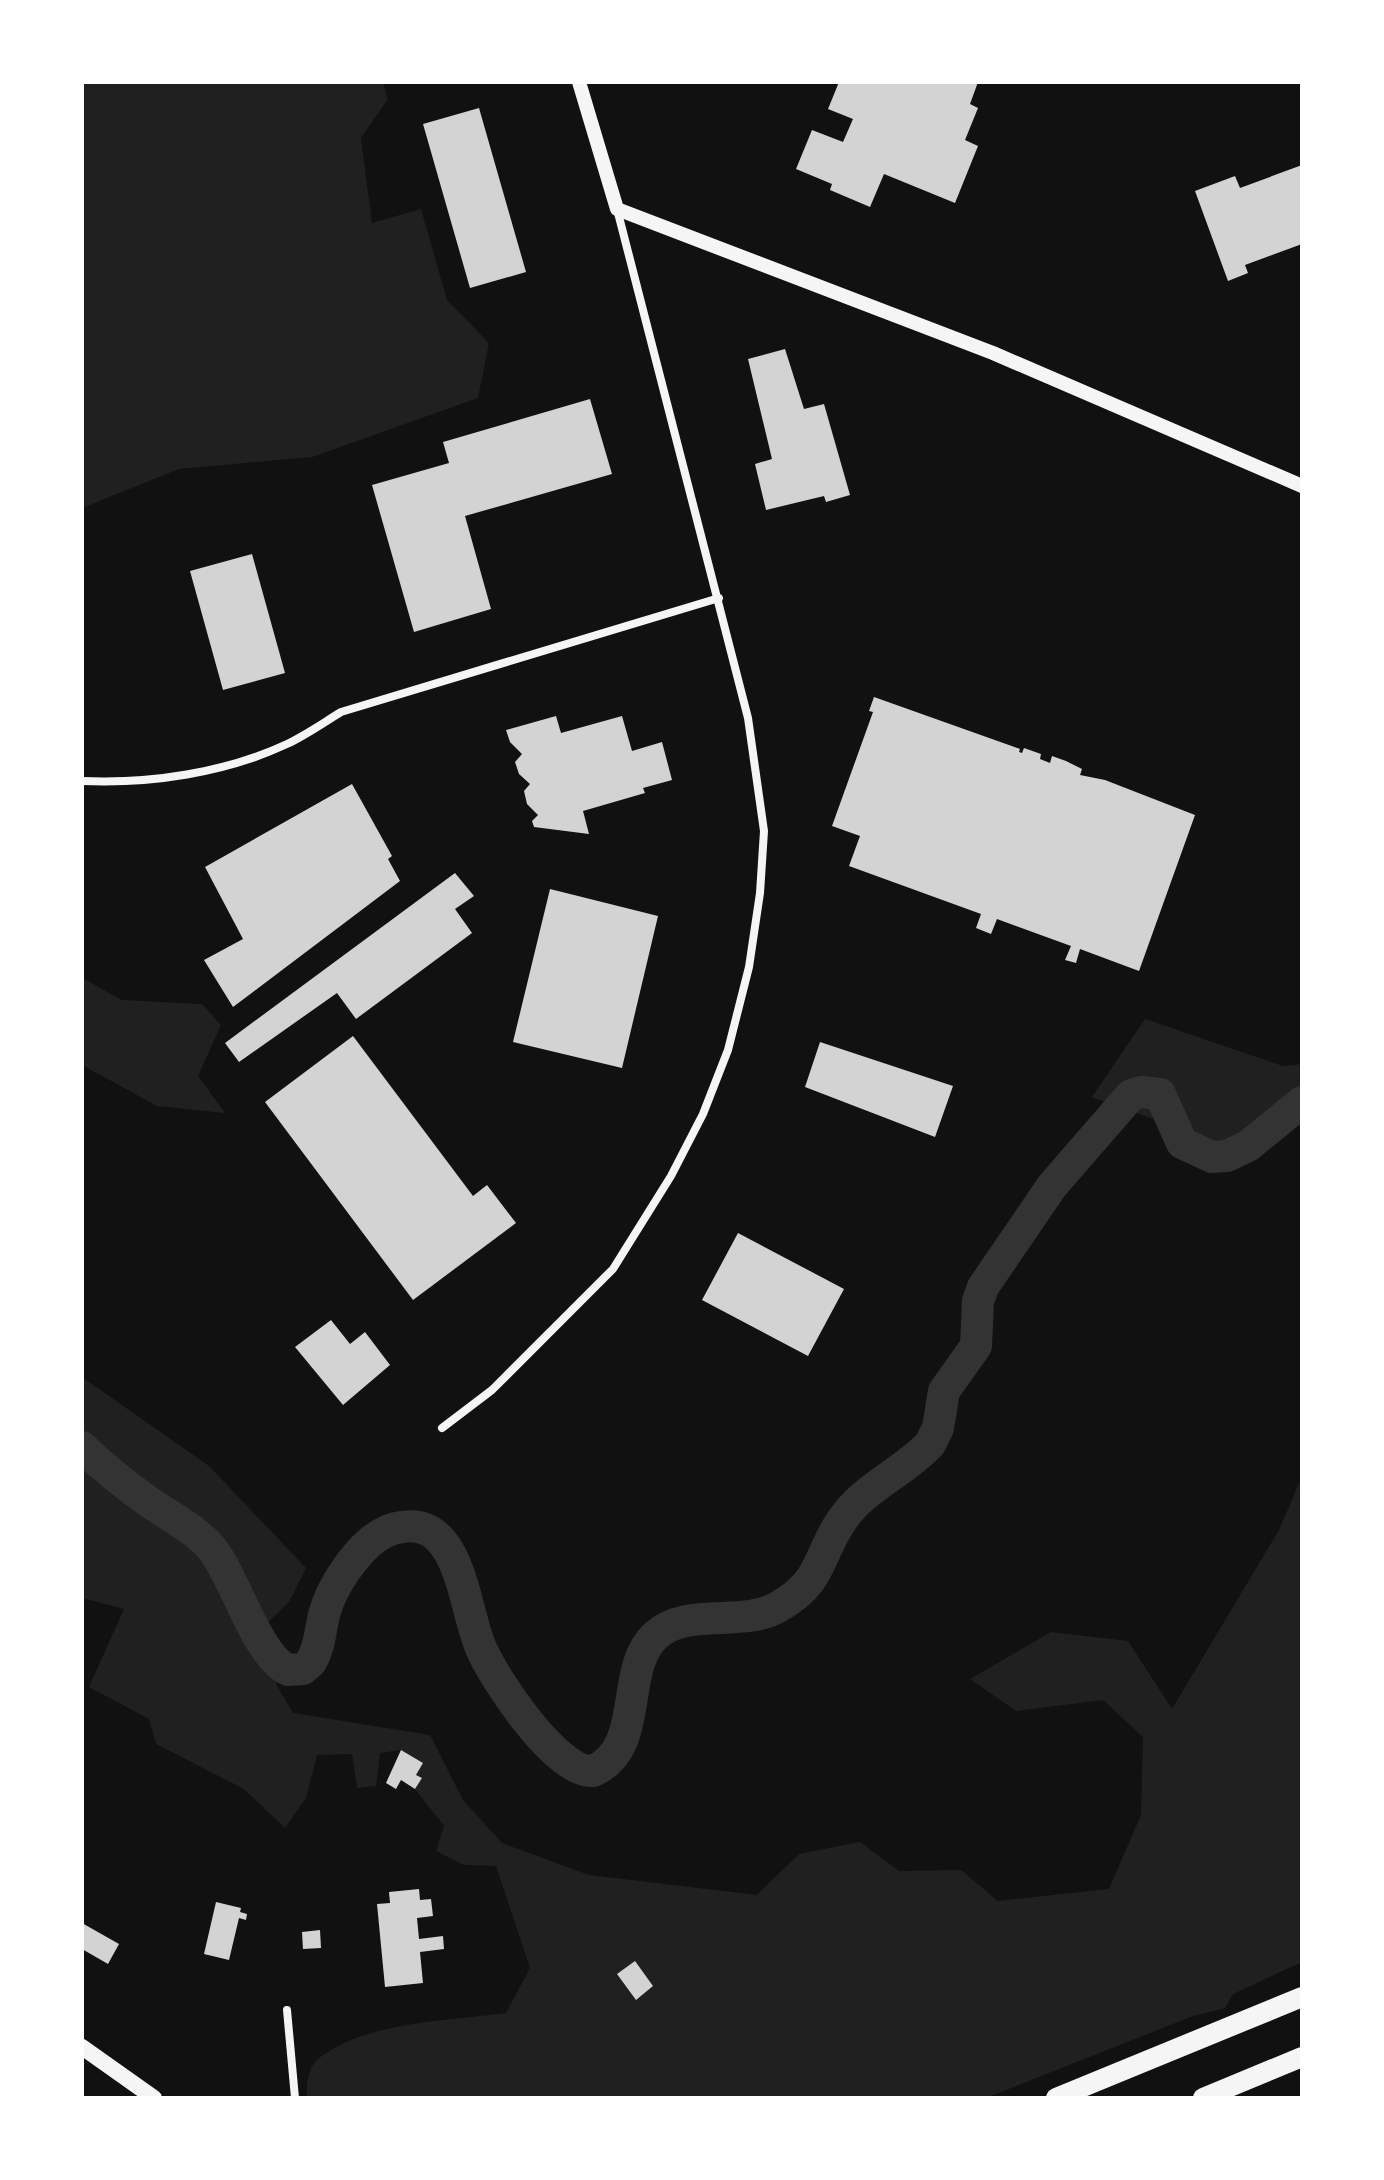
<svg xmlns="http://www.w3.org/2000/svg" width="1384" height="2180" font-family="Cabin,sans-serif">
	<style>
		.green { fill: #202020 }
		.lines { fill: none; stroke-linecap: round; stroke-linejoin: round }
		.river { stroke: #333; stroke-width: 32 }
		.building { fill: #d3d3d3 }
		.minor { stroke: #f5f5f5; stroke-width: 8 }
		.tertiary { stroke: #f5f5f5; stroke-width: 14 }
		.secondary { stroke: #f5f5f5; stroke-width: 16 }
		.motorway { stroke: #f5f5f5; stroke-width: 20 }
	</style>
	<rect width="100%" height="100%" fill="#111"/>
	<path class="green" d="M82 82H383L388 99 361 138 372 223 421 209 447 300 489 343 478 398 312 457 179 469 82 508Z
		M82 978 122 1000 202 1004 221 1025 198 1076 225 1113 157 1106 82 1065Z
		M1145 1019 1283 1066 1302 1064V1123L1243 1151 1092 1097Z
		M82 1377 209 1466 306 1568 289 1602 263 1627 277 1686 293 1713 430 1735 463 1800 502 1843 589 1875 757 1895 799 1854 860 1842 899 1871 961 1870 998 1901 1109 1889 1141 1815 1143 1737 1103 1700 1016 1711 970 1679 1051 1632 1128 1641 1172 1709 1279 1530 1302 1476V1962L1233 1994 1225 2008 1193 2016 986 2098H307C306 2085 308 2067 319 2058 368 2021 448 2021 506 2013L530 1968 496 1866 464 1865 436 1851 444 1826 415 1789 421 1779 416 1775 423 1763 401 1750 380 1753 376 1786 357 1788 352 1754 317 1755 306 1798 285 1828 244 1789 156 1744 149 1719 89 1687 124 1609 82 1598Z"/>
	<g class="lines">
		<path class="river" d="M82 1447C103 1467 125 1485 149 1502 172 1518 202 1532 217 1556 236 1583 258 1656 288 1670L303 1669 311 1662C320 1647 320 1631 324 1615 328 1599 336 1584 345 1571 359 1551 377 1530 402 1527 461 1517 464 1610 481 1648 494 1679 557 1774 593 1771 646 1748 619 1670 655 1636 687 1606 741 1628 778 1607 824 1581 817 1556 842 1520 863 1488 904 1472 930 1444L938 1428 944 1391 976 1346 978 1301 983 1287 1052 1186 1131 1095 1141 1092 1160 1094 1182 1143 1212 1157 1227 1156 1248 1146 1302 1102"/>
	</g>
	<path class="building" d="M839 82H978L970 104 978 108 965 140 978 146 955 203 884 174 870 207 830 190 832 184 796 169 812 130 843 142 853 119 828 109Z
		M479 108 526 272 470 288 423 124Z
		M1302 165V244L1245 265 1248 273 1228 281 1195 191 1235 176 1240 188Z
		M785 349 804 409 824 404 850 495 826 502 824 496 766 510 755 464 772 459 748 359Z
		M590 399 612 474 465 516 491 609 414 632 372 485 449 463 443 442Z
		M252 554 285 673 223 690 190 571Z
		M874 697 1020 749 1019 752 1022 753 1024 748 1041 754 1040 759 1050 763 1052 756 1066 761 1082 769 1080 775 1105 780 1195 815 1139 971 1080 949 1076 963 1065 960 1071 946 997 919 991 934 976 928 981 914 849 866 860 836 832 826 873 712 869 711Z
		M556 716 561 733 622 716 632 751 662 742 672 780 643 788 645 793 583 811 589 834 534 827 532 821 538 815 527 804 524 791 530 784 519 774 515 762 522 754 510 742 506 730Z
		M352 784 392 856 388 859 400 881 233 1007 204 960 243 939 205 867Z
		M455 873 474 896 455 909 472 933 356 1019 337 993 239 1062 225 1043Z
		M550 889 658 916 622 1068 513 1042Z
		M353 1036 473 1196 487 1185 516 1223 413 1300 265 1102Z
		M820 1042 953 1086 935 1137 805 1087Z
		M738 1233 844 1289 808 1356 702 1300Z
		M331 1320 350 1344 365 1332 390 1365 343 1405 295 1347Z
		M401 1750 423 1763 416 1775 422 1778 415 1789 401 1780 396 1789 386 1783Z
		M419 1889 420 1900 431 1899 433 1916 417 1918 419 1939 443 1936 444 1949 420 1952 423 1983 385 1987 377 1904 390 1903 389 1892Z
		M216 1902 241 1908 240 1912 247 1914 246 1920 239 1918 229 1960 204 1954Z
		M82 1923 119 1944 108 1964 82 1949Z
		M320 1930 321 1948 303 1949 302 1932Z
		M635 1961 653 1986 636 2000 617 1974Z"/>
	<g class="lines">
		<path class="minor" d="M82 781C150 784 225 773 287 744 306 735 323 723 341 712L719 598
			M442 1428 492 1390 613 1269 671 1176 703 1114 728 1050 749 967 760 893 764 831 748 718 617 209
			M287 2010 295 2098"/>
		<path class="tertiary" d="M579 82 617 209 993 353 1302 486"/>
		<path class="secondary" d="M82 2047 154 2098"/>
		<path class="motorway" d="M1056 2098 1302 1997
			M1203 2098 1302 2057"/>
	</g>
	<rect width="1384" height="2180" fill="none" stroke="#ffffff" stroke-width="168"/>
</svg>
